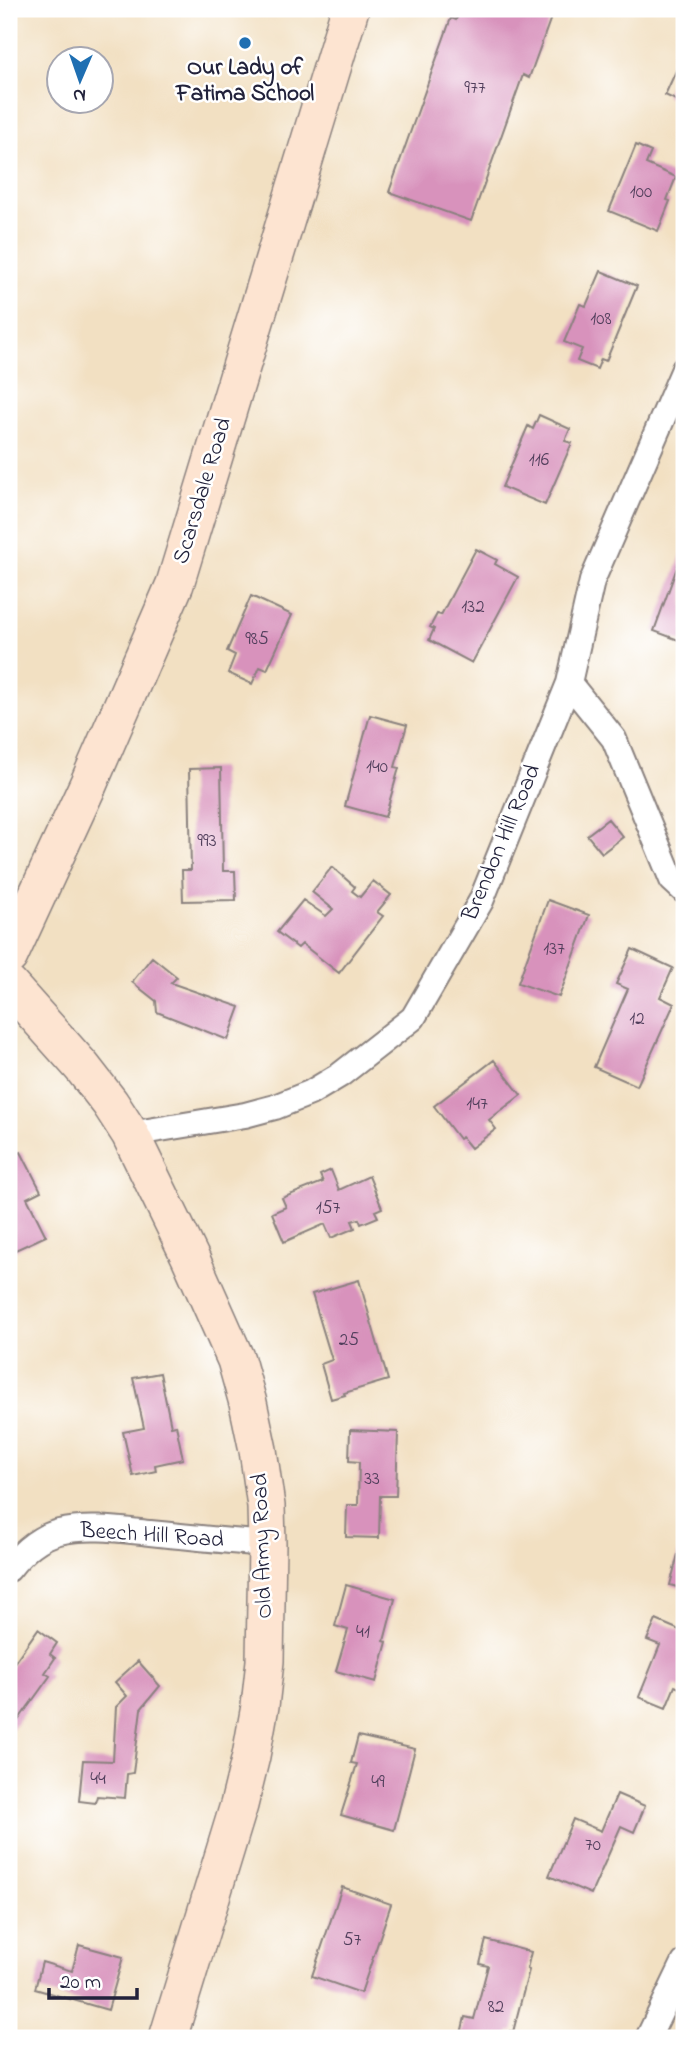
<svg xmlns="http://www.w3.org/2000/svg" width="693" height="2047" font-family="'Indie Flower',sans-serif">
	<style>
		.building { fill: #d892bc }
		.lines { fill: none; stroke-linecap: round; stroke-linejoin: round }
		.street-casing { stroke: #8a817e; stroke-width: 28 }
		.secondary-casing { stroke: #8a817e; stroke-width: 40 }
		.street { stroke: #fff; stroke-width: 24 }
		.secondary { stroke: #fde4d1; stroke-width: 37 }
		.poi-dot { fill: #1f6fb2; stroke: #fff; stroke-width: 2.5 }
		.labels { text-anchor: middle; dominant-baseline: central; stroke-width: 5; stroke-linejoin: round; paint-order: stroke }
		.number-label { font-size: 19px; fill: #503e5b }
		.poi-label { font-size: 23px; font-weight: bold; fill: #22223b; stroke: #fff }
		.street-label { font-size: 23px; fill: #22223b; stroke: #fff }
	</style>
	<rect width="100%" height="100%" fill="#fff"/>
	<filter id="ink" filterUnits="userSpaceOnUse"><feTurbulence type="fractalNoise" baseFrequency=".0143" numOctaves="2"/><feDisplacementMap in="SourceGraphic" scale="14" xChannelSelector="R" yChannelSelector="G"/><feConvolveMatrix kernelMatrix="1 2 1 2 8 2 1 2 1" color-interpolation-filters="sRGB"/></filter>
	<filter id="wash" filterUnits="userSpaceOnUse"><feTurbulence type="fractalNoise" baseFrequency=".00686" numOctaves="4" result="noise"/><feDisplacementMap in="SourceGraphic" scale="28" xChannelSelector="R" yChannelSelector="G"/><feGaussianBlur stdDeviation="1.57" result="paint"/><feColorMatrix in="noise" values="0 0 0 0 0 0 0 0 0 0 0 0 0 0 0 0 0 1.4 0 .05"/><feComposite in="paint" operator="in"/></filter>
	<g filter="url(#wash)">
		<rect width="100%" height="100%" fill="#f2e0c2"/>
		<g id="blocks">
			<path class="building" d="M460 9H554L529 78 523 75 471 221 389 192 451 18 456 20Z
				M684 41V104L665 95 681 60 677 58Z
				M636 145 651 152 646 164 676 177 667 200 670 201 658 231 609 211Z
				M601 271 637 286 606 361 601 359 597 369 577 361 582 349 564 342 580 304 586 306Z
				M539 415 570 429 565 441 572 443 545 505 502 487 528 426 533 429Z
				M684 548V642L654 631Z
				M476 549 497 560 495 564 518 577 472 663 429 640 434 629 430 627 437 614 441 615Z
				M251 596 292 615 267 670 260 667 252 684 228 673 235 655 227 651Z
				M370 715 407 725 395 767 399 768 385 817 345 806Z
				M221 768 223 871H235L236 900 183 901 182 870H191L189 769Z
				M608 819 623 837 602 853 587 835Z
				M332 867 355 887 352 891 360 897 373 881 391 895 377 912 383 916 339 973 302 944 298 948 277 932 303 900 326 916 333 909 312 892Z
				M548 900 589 915 559 997 518 983Z
				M632 949 673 968 660 997 674 1004 637 1086 594 1067 628 989 616 984Z
				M152 957 177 977 171 983 240 1007 228 1040 157 1012 156 1001 132 982Z
				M494 1060 521 1095 489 1120 496 1129 471 1148 462 1137 459 1139 434 1106Z
				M21 1152 41 1191 27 1198 46 1236 9 1253V1158Z
				M331 1170 339 1190 369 1176 382 1208 375 1211 378 1217 361 1224 359 1219 352 1221 355 1228 331 1238 325 1224 284 1242 272 1213 286 1207 282 1198 323 1182 320 1175Z
				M359 1280 388 1380 344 1393 345 1395 331 1399 321 1364 332 1360 312 1294Z
				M160 1373 171 1426 176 1425 183 1459 155 1465 156 1471 133 1476 123 1432 144 1428 133 1378Z
				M350 1430 398 1432 396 1496H380L379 1538 346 1537 347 1505H358L359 1462 349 1461Z
				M683 1535H684V1589L670 1585Z
				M346 1585 395 1599 384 1641 387 1642 376 1682 336 1671 348 1630 335 1626Z
				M656 1620 684 1632V1690L675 1686 666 1708 639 1697 660 1645 647 1640Z
				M38 1629 57 1643 50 1654 55 1658 45 1673 50 1676 9 1733V1670Z
				M138 1661 160 1686 141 1709 133 1773 127 1774 125 1798 97 1796 95 1803 79 1801 83 1760 113 1761 116 1707 127 1696 115 1682Z
				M358 1736 415 1749 394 1830 341 1815 357 1764 351 1763Z
				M617 1794 645 1806 634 1832 621 1826 591 1894 549 1876 573 1819 601 1831Z
				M342 1887 391 1904 361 1993 312 1976Z
				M486 1940 531 1952 527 1969 529 1970 513 2032 510 2031 508 2038H460L465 2017 474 2019 488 1966 480 1964Z
				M79 1945 123 1957 108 2010 35 1989 42 1962 72 1971Z"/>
		</g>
	</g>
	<g filter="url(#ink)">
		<use href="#blocks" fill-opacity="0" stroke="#8a817e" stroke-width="2"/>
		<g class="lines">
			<g class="street-casing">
				<path id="street" d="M569 683 614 739 672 880 684 891
					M130 1134 245 1115 275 1107 310 1093 340 1075 413 1018 481 901 569 683 592 581 684 369
					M9 1569C22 1552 38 1537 59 1532 88 1525 121 1530 150 1533 189 1537 228 1541 267 1544
					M648 2038 684 1963"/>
			</g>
			<g class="secondary-casing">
				<path id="secondary" d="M9 956 88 785 175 584 350 9
					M9 985 82 1067 110 1103 130 1134 190 1257 236 1360 248 1403 258 1450 266 1506 267 1544 265 1661 260 1706 251 1756 239 1805 168 2038"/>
			</g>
			<use href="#street" class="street"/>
			<use href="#secondary" class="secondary"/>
		</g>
	</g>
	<circle class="poi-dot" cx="245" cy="43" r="7"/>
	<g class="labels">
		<g class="number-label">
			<text x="475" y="88">977</text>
			<text x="641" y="192">100</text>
			<text x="601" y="319">108</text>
			<text x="539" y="460">116</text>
			<text x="473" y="607">132</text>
			<text x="257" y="639">985</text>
			<text x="377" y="767">140</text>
			<text x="207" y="841">993</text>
			<text x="554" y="949">137</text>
			<text x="637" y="1019">12</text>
			<text x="477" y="1104">147</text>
			<text x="328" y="1208">157</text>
			<text x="349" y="1340">25</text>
			<text x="372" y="1479">33</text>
			<text x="363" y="1632">41</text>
			<text x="98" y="1779">44</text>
			<text x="378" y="1782">49</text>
			<text x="593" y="1845">70</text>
			<text x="352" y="1940">57</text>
			<text x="496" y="2007">82</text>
		</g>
		<g class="poi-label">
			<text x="245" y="68">Our Lady of<tspan x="245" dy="26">Fatima School</tspan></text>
		</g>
		<g class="street-label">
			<text transform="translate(203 491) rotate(-73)">Scarsdale Road</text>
			<text transform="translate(502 843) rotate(-67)">Brendon Hill Road</text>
			<text transform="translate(152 1536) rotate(4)">Beech Hill Road</text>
			<text transform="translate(263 1546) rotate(-92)">Old Army Road</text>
		</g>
	</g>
	<rect width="693" height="2047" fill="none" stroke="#fff" stroke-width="35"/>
	<g transform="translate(80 80) rotate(182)"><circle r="33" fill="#ffffff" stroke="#a7a7b1" stroke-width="2"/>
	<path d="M0-5L12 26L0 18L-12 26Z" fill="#1f6fb2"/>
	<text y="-10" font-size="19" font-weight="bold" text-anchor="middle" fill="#22223b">N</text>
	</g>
	<path d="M49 1988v10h88v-10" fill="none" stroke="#22223b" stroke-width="3.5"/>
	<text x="60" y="1988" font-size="21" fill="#22223b" stroke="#ffffff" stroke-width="5" paint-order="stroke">20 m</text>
</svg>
